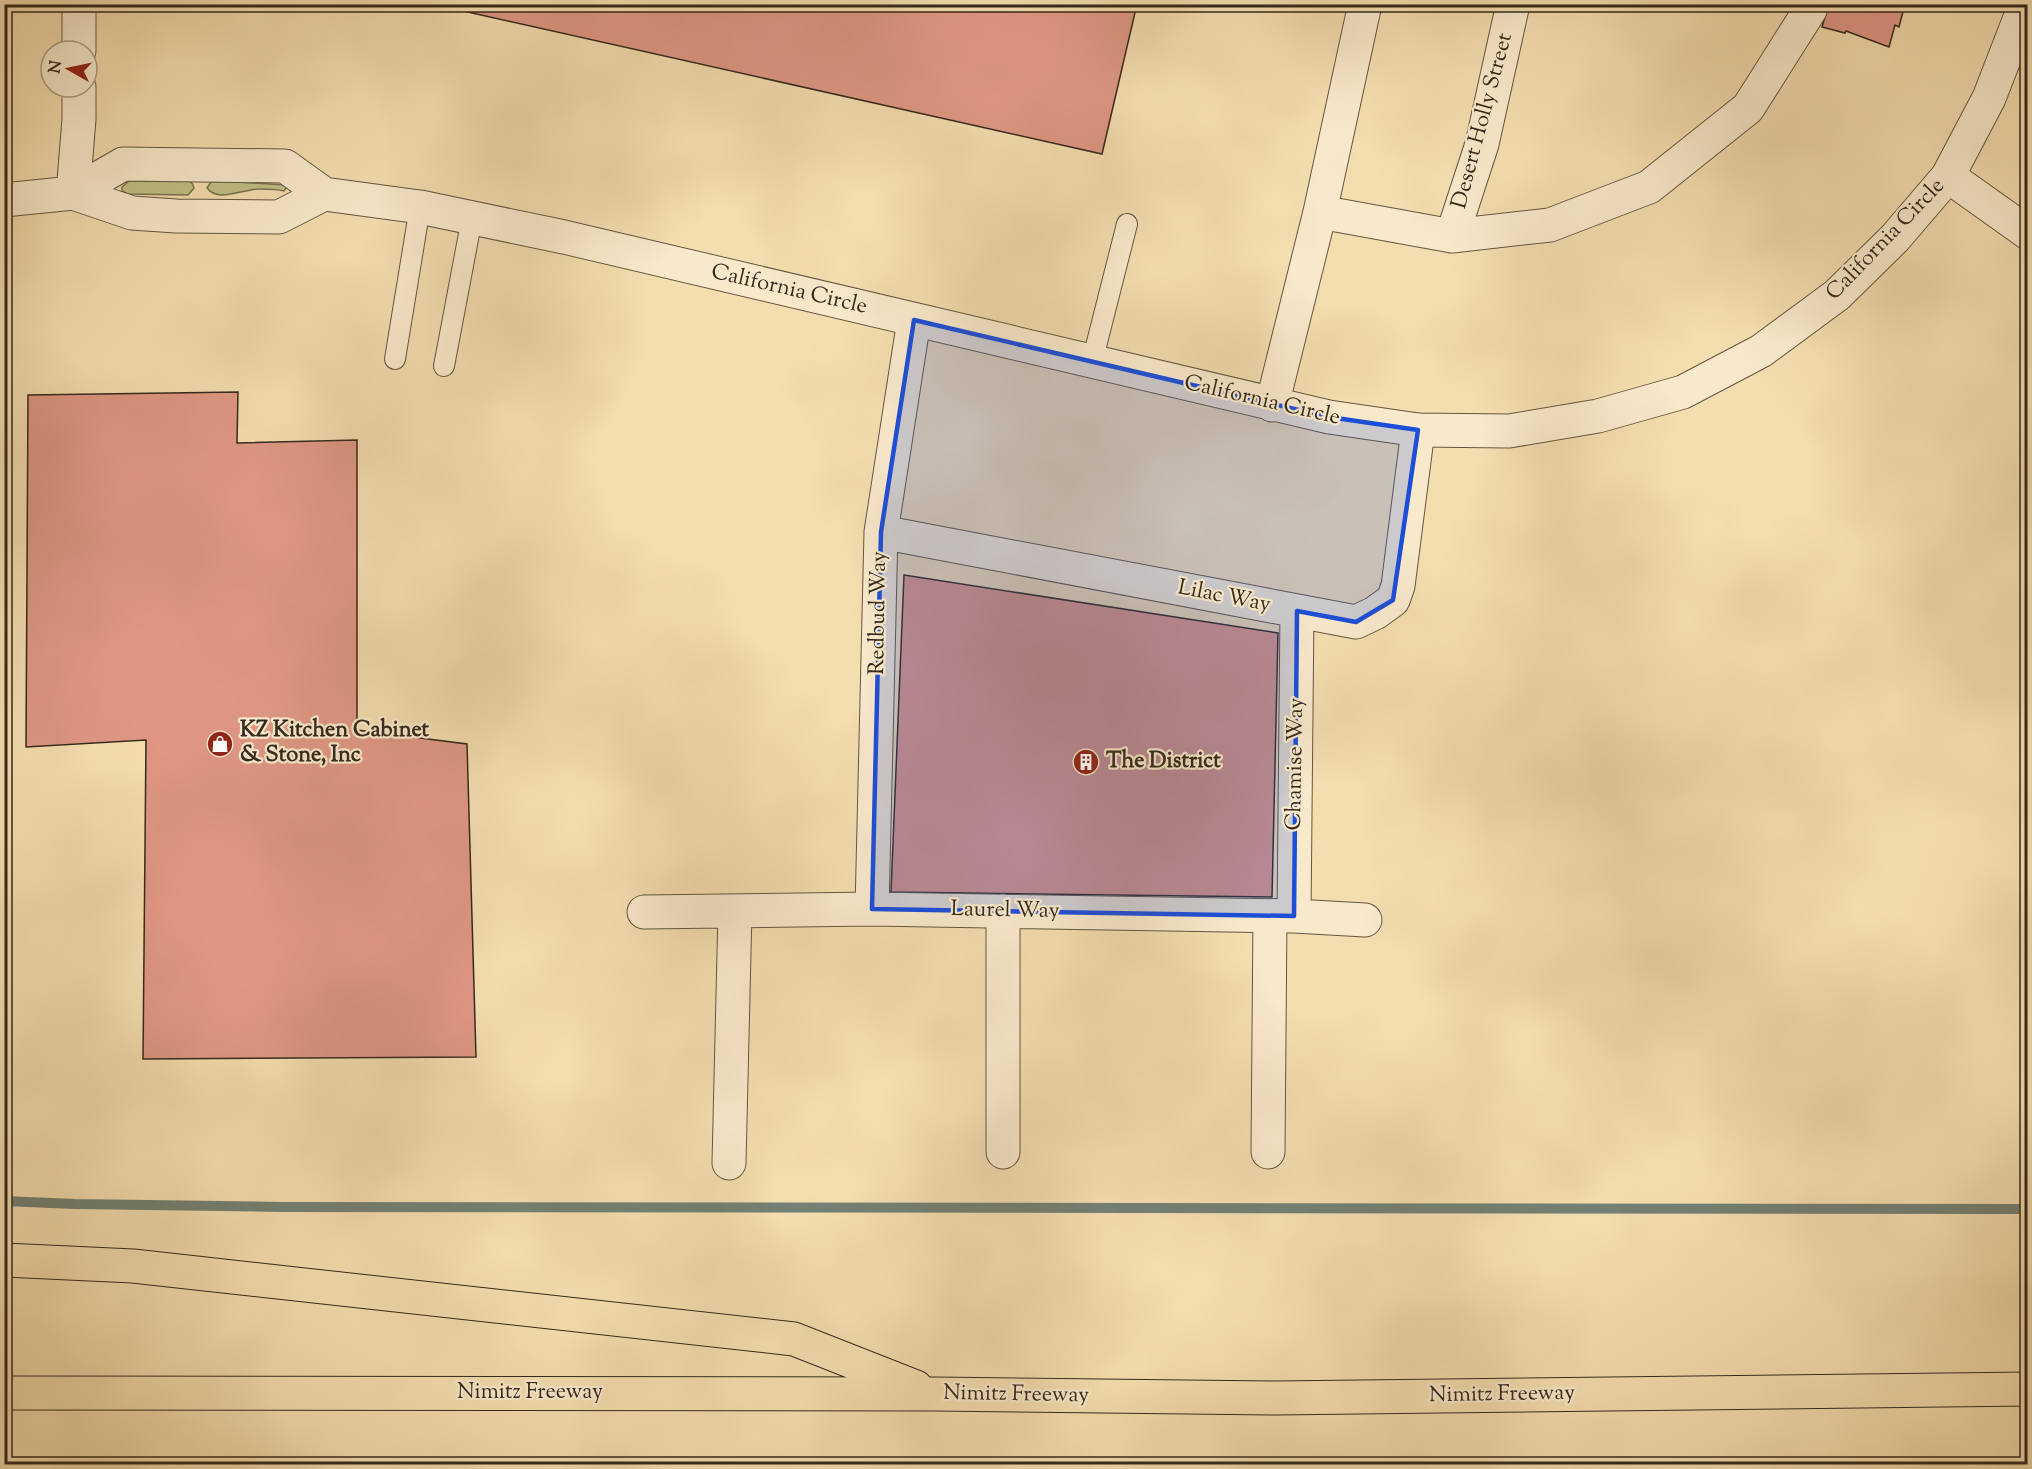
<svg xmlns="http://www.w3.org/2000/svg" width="2032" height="1469" font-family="'Sorts Mill Goudy',serif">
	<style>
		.green { fill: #c1bf86; stroke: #7a7452; stroke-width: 1.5 }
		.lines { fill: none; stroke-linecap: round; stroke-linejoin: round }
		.stream { stroke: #728173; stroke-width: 10 }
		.building { fill: #df9784; stroke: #34291d; stroke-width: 1.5 }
		.service-casing { stroke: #645642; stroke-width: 22 }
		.minor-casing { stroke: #645642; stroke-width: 35 }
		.tertiary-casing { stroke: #645642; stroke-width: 35 }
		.motorway-casing { stroke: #34291d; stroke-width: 35 }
		.service { stroke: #f8e9cb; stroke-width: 20 }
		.minor { stroke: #f8e9cb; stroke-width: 33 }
		.tertiary { stroke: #f8e9cb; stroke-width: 33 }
		.motorway { stroke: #f4ddaf; stroke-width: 33 }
		.marked { fill: #1d4ed8; fill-opacity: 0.2; stroke: #1d4ed8; stroke-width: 4.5; stroke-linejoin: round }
		.labels { text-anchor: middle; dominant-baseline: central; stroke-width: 4.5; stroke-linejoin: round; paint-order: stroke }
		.street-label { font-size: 22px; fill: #34291d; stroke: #f8e9cb }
		.poi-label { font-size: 22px; font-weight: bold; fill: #34291d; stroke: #f8e9cb; text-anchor: start }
	</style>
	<rect width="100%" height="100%" fill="#f4ddaf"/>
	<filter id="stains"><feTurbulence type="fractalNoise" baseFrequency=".00333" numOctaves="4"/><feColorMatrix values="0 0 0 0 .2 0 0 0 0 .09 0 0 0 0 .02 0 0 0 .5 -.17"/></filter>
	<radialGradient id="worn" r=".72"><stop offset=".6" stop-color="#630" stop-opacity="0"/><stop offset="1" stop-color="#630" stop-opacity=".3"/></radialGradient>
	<path class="green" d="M187 180 192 183 194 188 188 195 128 194 122 191V187L129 181Z
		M222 181 285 185 287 187 284 191C276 189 267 189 259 189 243 189 218 203 207 188L211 182Z"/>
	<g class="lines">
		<path class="stream" d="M4 1201 75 1204 282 1207 2028 1209"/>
	</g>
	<path class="building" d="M432 4H1137L1102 154Z
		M1829 4H1905L1899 27 1895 25 1889 47 1846 31 1845 33 1822 27Z
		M238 392 237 443 357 440V730L467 744 476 1057 143 1059 146 740 26 747 28 395Z
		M904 575 1278 633 1272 897 891 892Z"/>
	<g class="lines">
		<g class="service-casing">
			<path id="service" d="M395 359 420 207
				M1092 362 1127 224
				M444 366 472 218"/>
		</g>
		<g class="minor-casing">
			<path id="minor" d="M79 4V51
				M1948 176 2028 233
				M73 193 79 119V87
				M1320 212 1452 236 1550 225 1649 187 1748 108 1810 10 1812 4
				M1452 236 1482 144 1513 4
				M1272 405 1320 212 1365 4
				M881 532 1356 622 1375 613 1393 600 1398 586 1418 430
				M872 909 881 532 914 320
				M644 912 872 909 1294 916 1365 920
				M1294 916 1297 611
				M1003 1152V911
				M1268 1152 1270 916
				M729 1163 735 911"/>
		</g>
		<g class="tertiary-casing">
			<path id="tertiary" d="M73 193 123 164 285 166 324 194 420 207 564 237 1329 417 1418 430 1509 431 1598 416 1683 392 1761 351 1837 295 1895 238 1948 176 1989 98 2020 18 2023 4
				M4 200 73 193 132 213 176 216 279 217 324 194"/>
		</g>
		<g class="motorway-casing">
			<path id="motorway" d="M4 1260 133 1266 794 1339 916 1387
				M4 1393 934 1394 1276 1398 2028 1389"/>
		</g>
		<use href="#service" class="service"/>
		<use href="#minor" class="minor"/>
		<use href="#tertiary" class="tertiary"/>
		<use href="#motorway" class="motorway"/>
	</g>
	<path class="marked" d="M914 320 1329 417 1418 430 1393 600 1356 622 1297 611 1294 916 872 909 881 532Z"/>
	<defs>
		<g id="shop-disc" transform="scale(1.35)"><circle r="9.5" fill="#8f2418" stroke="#f8e9cb"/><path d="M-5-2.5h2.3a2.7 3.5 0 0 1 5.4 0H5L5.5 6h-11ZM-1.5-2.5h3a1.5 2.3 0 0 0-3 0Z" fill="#fff"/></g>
		<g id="building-disc" transform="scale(1.35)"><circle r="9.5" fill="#8f2418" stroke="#f8e9cb"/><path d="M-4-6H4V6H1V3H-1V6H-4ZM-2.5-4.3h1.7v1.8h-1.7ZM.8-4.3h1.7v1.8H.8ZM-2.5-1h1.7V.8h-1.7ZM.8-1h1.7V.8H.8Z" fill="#fff"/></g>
	</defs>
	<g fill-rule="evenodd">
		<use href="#shop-disc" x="220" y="744"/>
		<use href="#building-disc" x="1086" y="762"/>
	</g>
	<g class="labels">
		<g class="street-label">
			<text transform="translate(1483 121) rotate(-75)">Desert Holly Street</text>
			<text transform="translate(1886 240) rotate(-46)">California Circle</text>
			<text transform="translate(789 290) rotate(13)">California Circle</text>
			<text transform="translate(1262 401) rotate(13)">California Circle</text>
			<text transform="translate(1224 597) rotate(11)">Lilac Way</text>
			<text transform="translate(879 613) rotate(-89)">Redbud Way</text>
			<text transform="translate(1296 764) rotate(-89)">Chamise Way</text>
			<text transform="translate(1005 911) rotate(1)">Laurel Way</text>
			<text x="530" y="1393">Nimitz Freeway</text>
			<text transform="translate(1016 1395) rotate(1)">Nimitz Freeway</text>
			<text transform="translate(1502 1395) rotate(-1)">Nimitz Freeway</text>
		</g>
		<g class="poi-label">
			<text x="240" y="731">KZ Kitchen Cabinet<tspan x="240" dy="25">&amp; Stone, Inc</tspan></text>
			<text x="1106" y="762">The District</text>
		</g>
	</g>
	<rect width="2032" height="1469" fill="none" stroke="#f4ddaf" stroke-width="24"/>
	<rect x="6" y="6" width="2020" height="1457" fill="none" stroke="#34291d" stroke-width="3"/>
	<rect x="12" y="12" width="2008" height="1445" fill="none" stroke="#34291d" stroke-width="1.5"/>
	<g transform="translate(69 69) rotate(279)"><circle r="28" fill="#f8e9cb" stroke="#aa9c85" stroke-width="1.5"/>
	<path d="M0-4.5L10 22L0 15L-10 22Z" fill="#8f2418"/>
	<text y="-9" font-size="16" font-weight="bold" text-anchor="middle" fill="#34291d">N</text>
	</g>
	<rect width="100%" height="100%" filter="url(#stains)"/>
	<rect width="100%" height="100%" fill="url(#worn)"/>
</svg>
